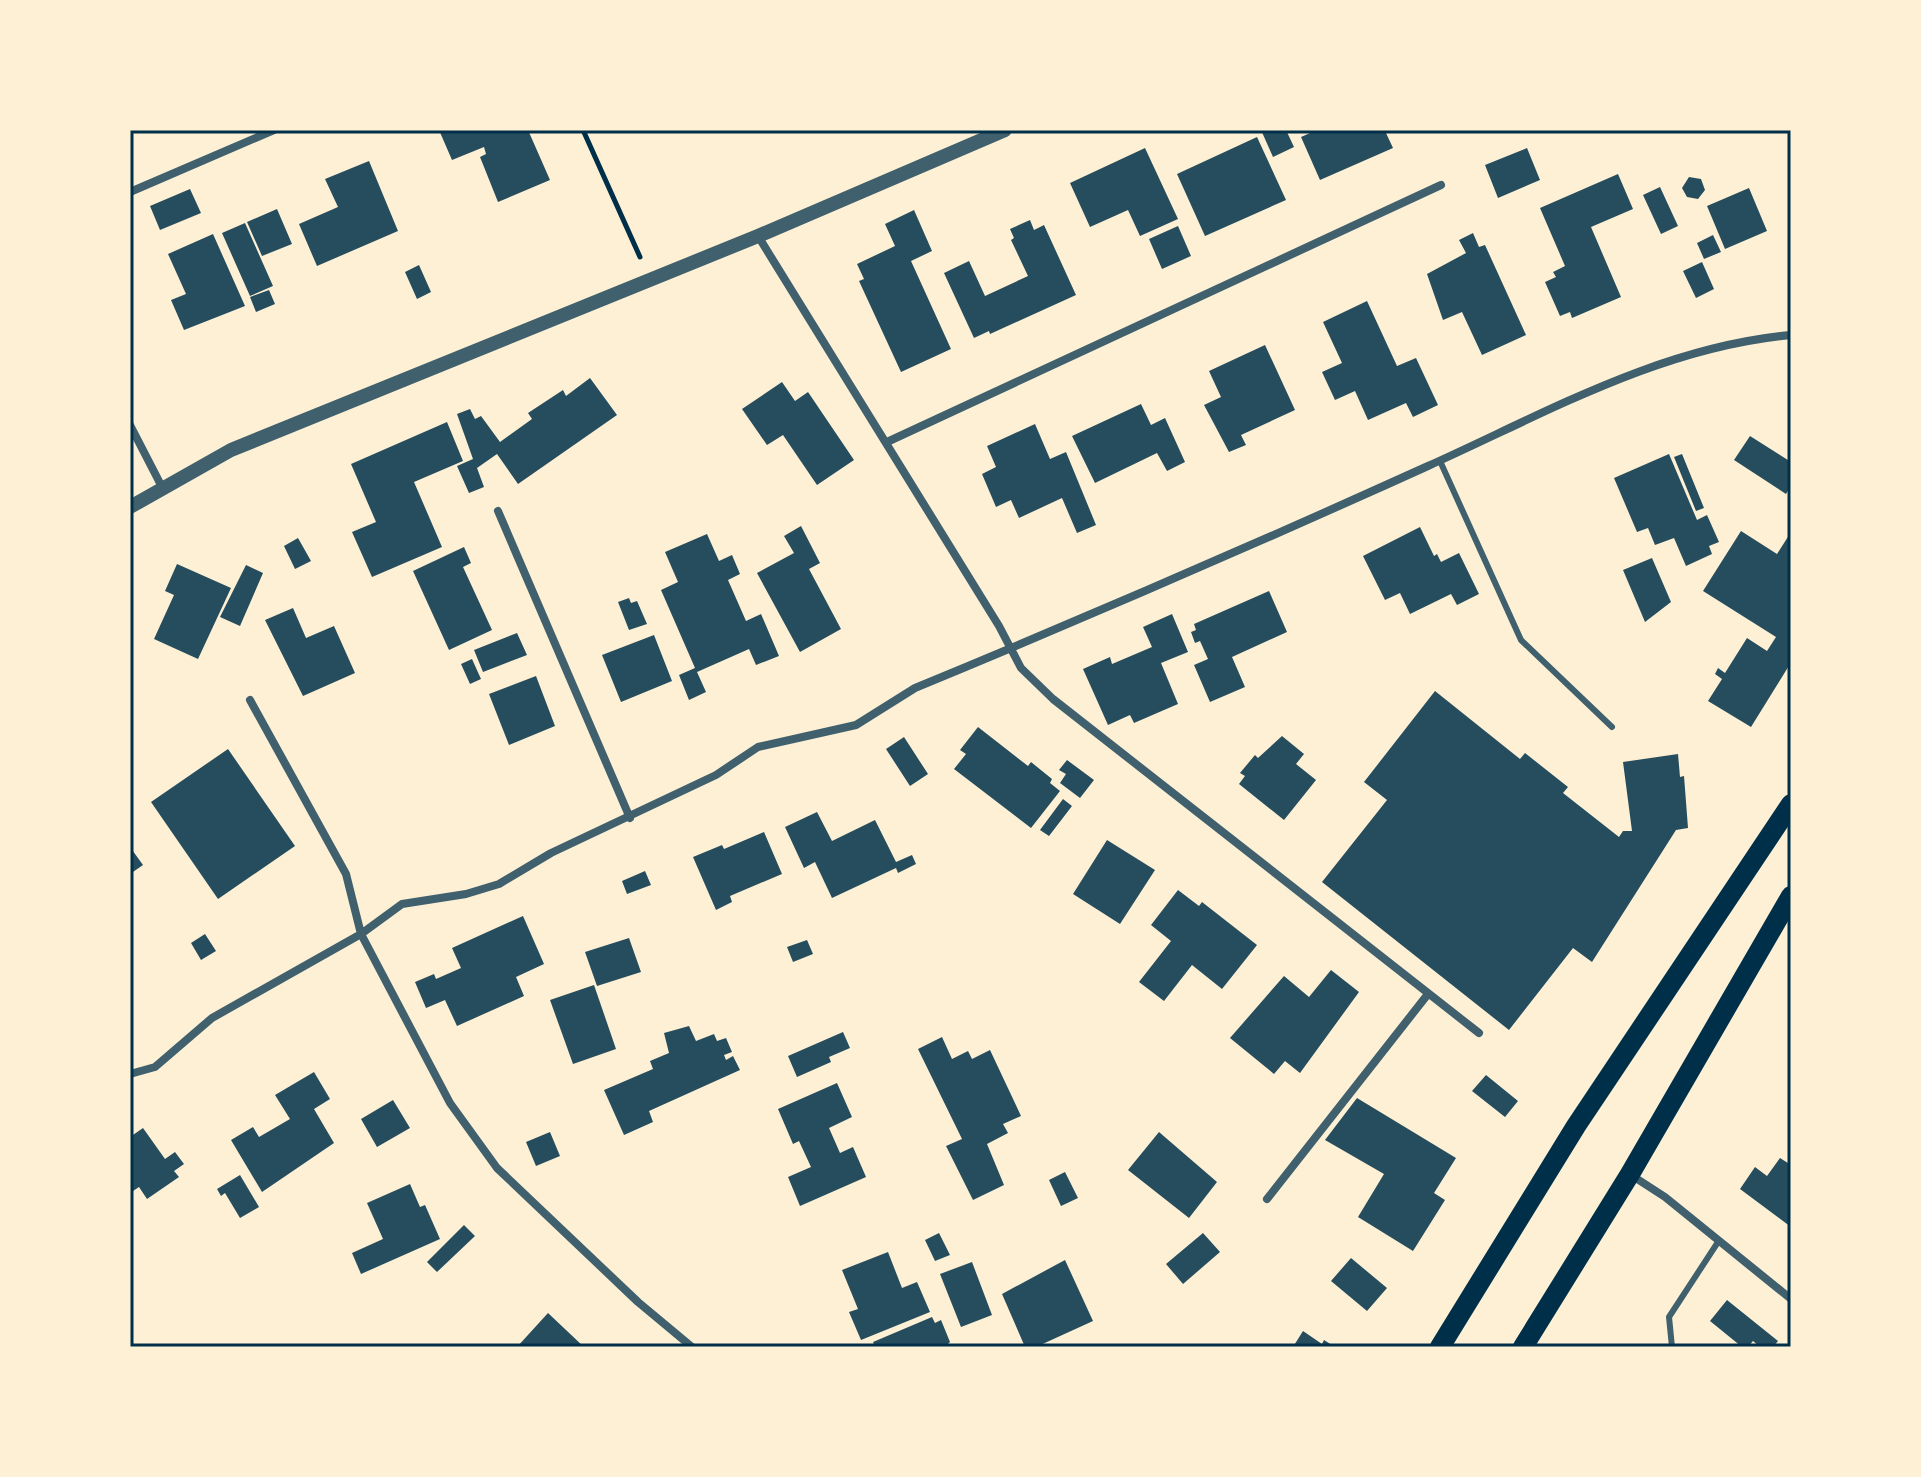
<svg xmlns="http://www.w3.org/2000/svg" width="1921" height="1477" font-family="Karla,sans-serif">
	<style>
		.building { fill: #264d5e }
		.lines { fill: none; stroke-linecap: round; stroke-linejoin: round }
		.path { stroke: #003049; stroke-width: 5 }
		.service { stroke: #3f606c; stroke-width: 6 }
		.minor { stroke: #3f606c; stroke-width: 8 }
		.tertiary { stroke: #3f606c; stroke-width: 14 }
		.primary { stroke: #003049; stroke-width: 20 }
		.neatline { fill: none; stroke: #003049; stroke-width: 3 }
	</style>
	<rect width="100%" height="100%" fill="#fdf0d5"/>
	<path class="building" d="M439 130H528L550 180 498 202 480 157 486 154 484 147 452 160Z
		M1261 130H1286L1294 147 1273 157Z
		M1317 130H1392L1386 133 1393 148 1320 180 1301 137Z
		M1257 137 1286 200 1205 236 1177 174Z
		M1145 148 1178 219 1140 236 1128 210 1090 227 1070 183Z
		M1527 148 1540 180 1498 198 1485 165Z
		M369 161 398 231 317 266 299 224 338 207 325 179Z
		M1618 174 1633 209 1591 227 1621 297 1572 318 1570 312 1560 316 1545 282 1556 277 1553 272 1565 266 1540 208Z
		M1689 177 1701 179 1705 190 1698 199 1687 197 1682 188Z
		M1660 187 1678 226 1661 234 1643 195Z
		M1749 188 1767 231 1725 249 1707 206Z
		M190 189 201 213 160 230 150 206Z
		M277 209 292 244 262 256 247 222Z
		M914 210 932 251 911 261 951 349 901 372 859 281 864 279 857 264 895 246 885 224Z
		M1030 220 1034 230 1044 225 1076 295 990 334 989 331 974 338 944 273 969 261 985 296 1028 276 1011 240 1014 238 1010 229Z
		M245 223 273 286 250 296 222 233Z
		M1178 226 1191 256 1162 269 1149 239Z
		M1473 233 1479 247 1485 245 1526 335 1482 355 1462 312 1443 320 1427 274 1466 253 1459 240Z
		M213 234 245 306 184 330 171 300 186 294 168 254Z
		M1713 235 1721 252 1704 259 1697 243Z
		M1702 262 1714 289 1696 298 1683 271Z
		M419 265 431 292 417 299 405 272Z
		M269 290 275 304 256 312 250 297Z
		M1367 301 1397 366 1416 358 1438 405 1413 417 1406 403 1368 420 1355 391 1335 400 1322 372 1342 363 1323 322Z
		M1265 345 1295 410 1241 435 1246 445 1229 452 1204 405 1221 397 1209 371Z
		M590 378 617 415 518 484 497 454 477 468 484 487 469 493 457 466 473 459 457 414 470 409 475 419 481 416 500 442 532 419 528 413 563 390 566 396Z
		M782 382 795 401 808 392 854 460 817 485 783 435 767 445 742 409Z
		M1141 404 1151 425 1165 418 1185 462 1167 471 1157 453 1095 483 1072 436Z
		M447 422 463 461 414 482 442 547 372 577 352 532 376 522 351 464Z
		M1035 424 1050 459 1066 452 1096 525 1077 533 1062 498 1019 518 1011 500 996 507 982 474 996 467 987 446Z
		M1750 436 1791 462V486L1786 494 1734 460Z
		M1669 454 1697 520 1707 515 1719 542 1709 546 1712 554 1686 566 1674 538 1655 545 1648 528 1637 532 1614 478Z
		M1682 454 1704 508 1696 511 1674 457Z
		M801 526 820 563 809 569 841 629 800 652 757 573 794 553 784 536Z
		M1420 527 1434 556 1437 554 1441 562 1459 553 1479 594 1457 605 1451 594 1410 614 1400 593 1385 600 1363 556Z
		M1741 531 1777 554 1791 532 1790 664 1751 727 1708 701 1722 679 1715 674 1718 668 1725 673 1747 638 1767 651 1776 637 1703 591Z
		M707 534 719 561 732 555 740 574 728 580 746 621 761 614 779 656 756 665 749 649 697 672 706 692 689 700 679 675 695 668 661 590 678 582 665 552Z
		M298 538 311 561 295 569 284 546Z
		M464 547 471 563 463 567 492 630 449 650 413 571Z
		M1652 558 1671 602 1645 622 1623 570Z
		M177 564 231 588 198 659 154 639 174 595 165 591Z
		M246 565 263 573 240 626 220 617Z
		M1269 591 1287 632 1232 657 1245 687 1210 702 1194 665 1208 659 1200 641 1195 643 1191 632 1196 630 1194 624Z
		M629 598 631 603 637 601 647 624 629 630 618 602Z
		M293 608 306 638 334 626 355 673 303 696 265 620Z
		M1172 614 1188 652 1161 663 1178 704 1134 723 1130 715 1108 725 1083 669 1110 657 1112 664 1152 647 1143 627Z
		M517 633 527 655 483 672 474 650Z
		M654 635 672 681 621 702 602 655Z
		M472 659 481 679 470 684 461 664Z
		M536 676 555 726 509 745 489 694Z
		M1435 691 1520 759 1525 753 1568 787 1563 793 1619 837 1623 831H1632L1623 762 1678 754 1680 777 1684 776 1688 828 1676 830 1592 962 1573 948 1509 1030 1322 882 1387 800 1364 782Z
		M978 727 1028 766 1031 762 1052 779 1050 783 1060 791 1031 828 954 769 966 754 960 750Z
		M1282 736 1304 754 1296 764 1316 780 1284 820 1239 784 1245 776 1240 773 1255 755 1258 758Z
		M904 737 928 774 910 786 886 749Z
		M228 749 295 846 218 899 151 802Z
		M1067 760 1094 780 1080 798 1060 783 1066 774 1059 770Z
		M1063 799 1072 806 1049 836 1040 830Z
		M817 812 832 841 875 820 896 862 912 855 916 864 898 873 896 868 832 898 815 862 804 868 785 827Z
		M764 832 782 874 730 896 732 902 716 910 693 857 722 845 724 849Z
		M1107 840 1155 870 1120 924 1073 894Z
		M130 847 143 865 130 874Z
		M645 871 651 885 627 894 622 881Z
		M1178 890 1199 906 1202 902 1257 945 1222 989 1192 965 1164 1001 1139 982 1171 941 1151 925Z
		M523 916 544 964 516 977 524 996 457 1026 445 1000 426 1008 415 982 434 974 436 979 461 968 452 948Z
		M205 934 216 951 201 960 191 943Z
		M629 938 641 972 597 986 585 952Z
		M807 940 813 954 793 962 787 947Z
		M1331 970 1359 992 1300 1073 1285 1061 1274 1074 1230 1038 1284 976 1309 997Z
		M594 985 616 1049 573 1064 550 1000Z
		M689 1026 696 1041 714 1034 717 1041 726 1038 732 1052 724 1055 726 1060 733 1056 740 1070 649 1111 653 1122 624 1135 604 1090 653 1069 650 1061 669 1053 664 1033Z
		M843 1032 850 1048 829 1057 831 1062 797 1077 788 1056Z
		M942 1037 952 1059 968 1051 972 1059 990 1050 1021 1116 1003 1124 1008 1133 987 1144 1004 1185 973 1200 946 1146 962 1139 918 1049Z
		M314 1072 330 1099 314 1109 334 1143 262 1192 231 1140 253 1127 259 1137 290 1119 275 1095Z
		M1486 1075 1518 1101 1505 1117 1472 1091Z
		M837 1083 852 1117 829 1128 840 1153 853 1147 866 1177 800 1206 788 1177 811 1167 799 1141 793 1144 778 1109Z
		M1357 1098 1456 1158 1434 1193 1445 1200 1413 1251 1358 1217 1384 1174 1325 1140Z
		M393 1100 410 1128 377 1147 361 1119Z
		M143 1128 165 1159 175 1152 184 1164 174 1171 179 1177 147 1199 139 1187 130 1193V1137Z
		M550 1132 560 1156 536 1166 526 1142Z
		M1159 1132 1217 1182 1189 1218 1128 1170Z
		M1780 1158 1791 1165V1227L1740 1189 1755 1167 1767 1176Z
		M1065 1172 1078 1198 1061 1206 1049 1180Z
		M240 1175 259 1207 240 1218 225 1193 221 1196 217 1189Z
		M410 1184 420 1207 425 1205 440 1239 361 1274 352 1253 383 1239 367 1203Z
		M464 1225 475 1236 437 1272 427 1262Z
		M939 1233 950 1255 935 1261 925 1240Z
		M1203 1233 1220 1252 1183 1284 1166 1264Z
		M888 1252 902 1288 917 1282 930 1312 861 1340 849 1312 858 1309 842 1270Z
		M1351 1258 1387 1288 1367 1311 1331 1281Z
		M1065 1260 1093 1321 1036 1347H1025L1002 1294Z
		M972 1262 992 1315 961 1327 940 1274Z
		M1727 1300 1778 1341 1773 1347H1760L1753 1341 1748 1347H1742L1710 1321Z
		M548 1313 584 1347H517Z
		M932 1317 935 1323 941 1320 950 1342 945 1347H875L873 1342Z
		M1303 1331 1322 1344 1324 1340 1335 1347H1293Z"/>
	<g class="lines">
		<path class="path" d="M583 130 640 257"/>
		<path class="service" d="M1440 461 1521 640 1612 727
			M1672 1347 1669 1317 1718 1242"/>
		<path class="minor" d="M130 192 274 130
			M758 236 999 626 1021 668 1053 699 1479 1033
			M130 425 163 489
			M887 442 1441 185
			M498 511 630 818
			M250 700 346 874 361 934 450 1103 497 1168 638 1302 692 1347
			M130 1074 155 1067 212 1018 361 934 402 904 466 894 499 884 551 853 716 775 758 747 856 725 915 688C1087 617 1258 543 1428 466 1546 413 1660 347 1791 335
			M1631 1175 1665 1197 1791 1299
			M1267 1199 1428 994"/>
		<path class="tertiary" d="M130 507 231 450 758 236 1005 130"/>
		<path class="primary" d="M1440 1347 1576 1126 1791 804
			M1523 1347 1630 1174 1791 896"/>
	</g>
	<rect width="1921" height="1477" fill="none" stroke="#fdf0d5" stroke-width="264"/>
	<rect x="132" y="132" width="1657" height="1213" class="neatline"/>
</svg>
